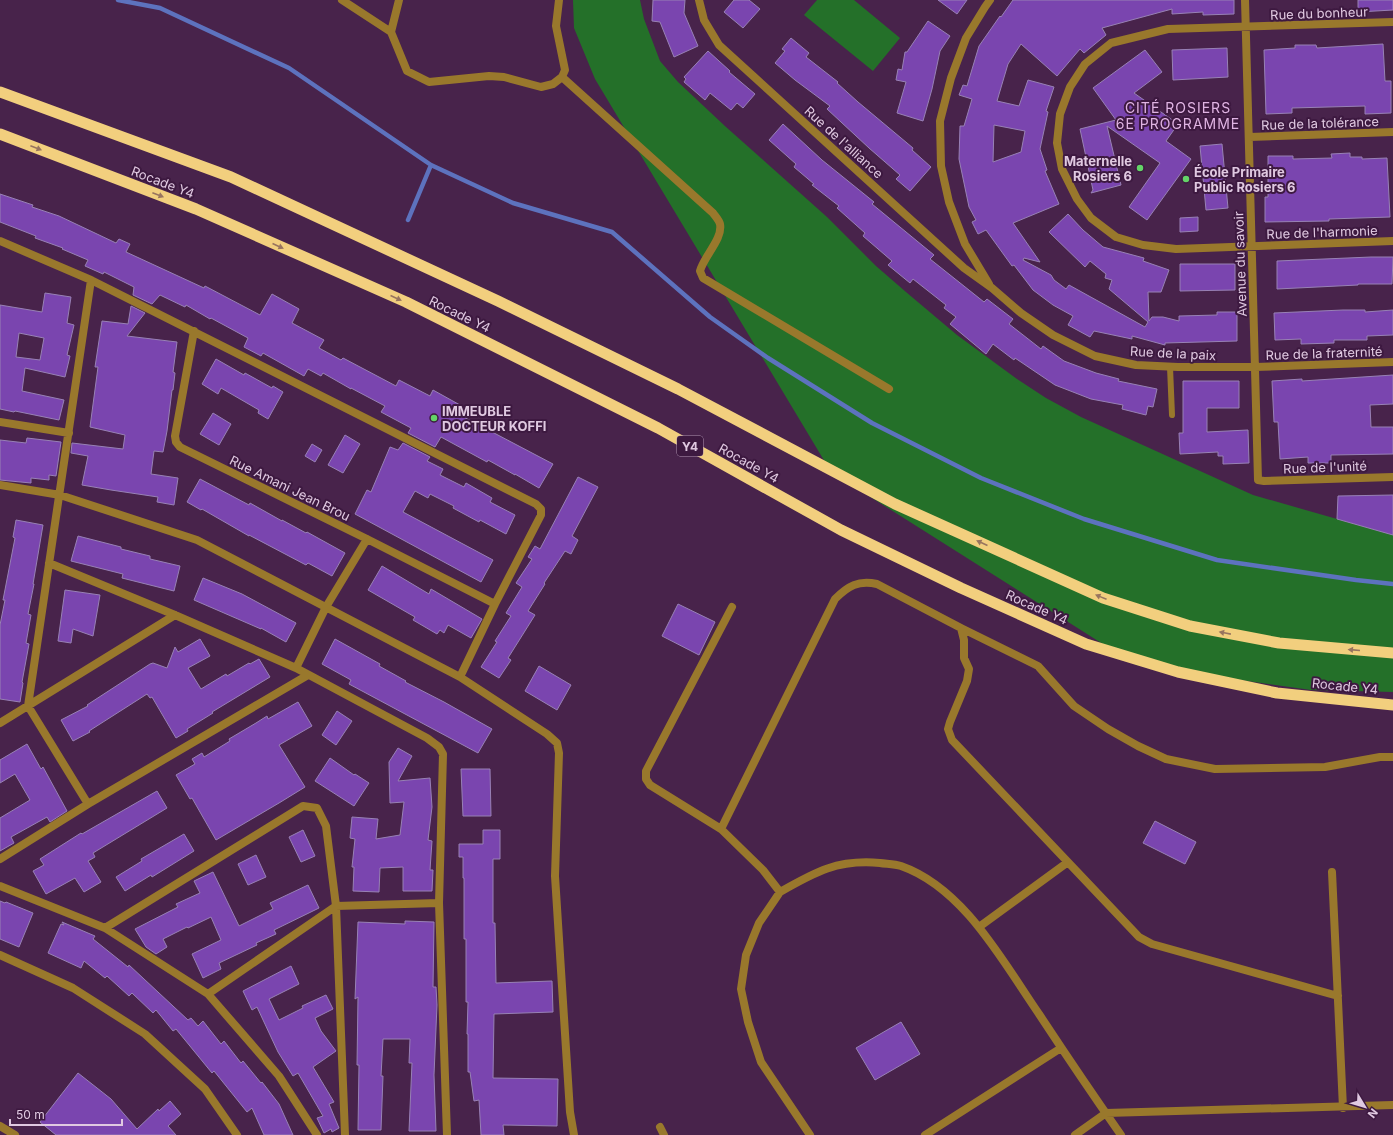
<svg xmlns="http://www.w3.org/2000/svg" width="1393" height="1135" font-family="Inter,sans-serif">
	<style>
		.green { fill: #247029 }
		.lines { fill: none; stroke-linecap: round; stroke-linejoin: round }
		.stream { stroke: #5d72be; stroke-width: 4.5 }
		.building { fill: #7a45af; stroke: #9881b5; fill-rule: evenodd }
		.service { stroke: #99782c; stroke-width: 6 }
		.minor { stroke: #99782c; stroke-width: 8 }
		.trunk { stroke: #f2cf7e; stroke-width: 11 }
		.oneway { fill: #98745f }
		.poi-dot { fill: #64d468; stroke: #3d1940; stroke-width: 1.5 }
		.labels { text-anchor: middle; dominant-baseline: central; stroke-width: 4; stroke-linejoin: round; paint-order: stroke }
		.shield { fill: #3d1940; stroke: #af94b1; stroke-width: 1 }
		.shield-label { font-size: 12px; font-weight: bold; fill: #e0c9e1 }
		.street-label { font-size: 13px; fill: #e0c9e1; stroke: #3d1940 }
		.poi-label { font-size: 13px; font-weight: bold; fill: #e0c9e1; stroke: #3d1940; text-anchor: start }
		.neighbourhood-label { font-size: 14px; letter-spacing: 1px; fill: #e0b4e3; stroke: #3d1940 }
	</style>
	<rect width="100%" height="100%" fill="#48234b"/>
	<path class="green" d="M573 0H640L644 19 660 61 678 82 726 127 827 217 876 266 906 292 957 335 1017 379 1046 398 1081 417 1253 495 1393 535V692L1311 690 1136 665 831 472 595 79 574 28Z
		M817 0H854L900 38 873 71 804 15Z"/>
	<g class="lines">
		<path class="stream" d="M118 0 160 8 289 68 431 165 513 203 612 232 710 317 768 358 872 423 981 478 1084 519 1217 560 1356 580 1393 584
			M408 220 431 165"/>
	</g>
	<path class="building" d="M653 0H685L684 13 698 46 674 57 660 22 652 21Z
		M734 0H749L760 9 743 28 724 12Z
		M938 0H967L957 14Z
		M1013 0H1234V14L1203 15V12L1172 14V9L1102 28 1106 35 1084 53 1080 49 1057 76 1021 44 1008 64 997 101 1019 106 1028 80 1054 87 1046 111 1048 112 1040 149 1047 170 1045 171 1059 204 1013 223 1040 262 1024 258 1023 260 1051 275 1054 280 1066 289 1069 285 1145 327 1148 322 1109 289 1112 280 1105 278 1106 274 1090 261 1085 267 1049 232 1068 214 1083 230 1103 247 1144 258 1143 261 1169 270 1161 292H1148L1149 321 1152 317H1163L1179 321V316L1217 315V312H1237V341L1165 343V345L1132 336V339L1094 331 1090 337 1068 325 1073 316 1053 305 1033 290 1014 265 1012 266 986 230 978 234 972 222 976 220 969 207 959 159 960 126H964L972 99 959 95 963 85 967 86 979 46 1000 16 1001 17ZM994 125 1025 131 1021 152 993 162Z
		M1358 0H1393V10L1358 12Z
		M928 21 950 36 940 51 932 89 923 121 897 113 906 82 896 80 898 69 902 70 905 52H907Z
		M791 38 809 53 806 57 838 82 837 83 858 102 913 148 912 150 931 167 910 191 896 179 900 175 869 148 827 109 830 106 795 80 775 63 785 51 782 49Z
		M1383 44 1385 81H1391V113L1365 114V106L1292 108V113L1266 114 1264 50 1295 48V45H1316L1317 48Z
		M1227 48 1228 77 1173 80 1172 50Z
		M1145 50 1162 72 1134 93 1178 124 1166 141 1191 159 1147 220 1129 207 1160 163 1107 126 1121 185 1091 193 1093 190 1080 129 1116 120 1093 88Z
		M708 51 730 71 729 72 755 94 743 108 737 103 731 110 710 93 705 100 684 82 686 79 684 77Z
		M783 124 822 160 874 202 872 204 934 255 930 259 984 302 987 299 1013 319 1009 324 1041 349 1043 346 1064 361 1096 373 1119 379 1118 381 1157 389 1153 407 1148 406 1146 415 1122 409 1123 405 1091 399 1055 385 1015 358 1014 360 993 344 986 354 950 324 956 317 944 308 946 305 913 279 910 283 888 265 892 261 863 236 865 233 837 208 839 206 812 185 814 184 794 167 796 164 769 140Z
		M1222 144 1228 208 1206 210 1200 146Z
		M1350 153V157H1362V159L1387 158 1390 217 1329 219V221L1265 222V197H1268V156H1293V159L1332 158 1331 154Z
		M0 194 33 205 32 207 59 216 116 243 119 239 130 244 126 252 204 288 205 286 260 315 272 294 299 309 292 323 324 340 319 348 341 360 343 358 396 386 399 380 430 396 433 390 460 405 456 413 553 464 539 488 515 474V475L488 460 487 462 441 437 435 447 408 433 411 428 381 412 385 406 351 388V389L323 373 321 376 308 369 304 376 263 353 261 356 244 347 248 338 211 318 210 319 186 305 185 307 160 295 152 304 133 295 134 287 104 272 103 274 85 266 88 260 62 249 63 248 35 238 36 236 0 222Z
		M1198 217V231L1180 232V218Z
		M1371 257H1393L1392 284H1358V285L1277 289V261Z
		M1180 264H1235V290L1180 291Z
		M45 293 71 297 67 323 74 325 67 355 70 356 65 377 25 368 22 391 64 400 59 420 15 411 14 412 0 409V305L42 312ZM19 333 44 338 40 360 16 357Z
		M131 306 145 313 127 336 177 342 173 372 175 373 173 390H172L167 431 163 452 154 451 151 474 178 478 174 505 157 502 158 497 111 490 82 485 88 456 71 453 72 443 123 449 125 435 90 427 98 367H95L102 321 128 324Z
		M1343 310H1365V312L1393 310V335L1367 336V340H1334V343L1301 344V339L1275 340 1274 313Z
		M216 359 244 375 245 373 272 388 273 386 283 392 268 419 258 413 259 410 221 388 218 394 202 384Z
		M1393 375V404L1370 405 1371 427H1393V454L1331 455V463H1308V457L1280 459 1278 422H1274L1272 381 1302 379V381Z
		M1183 381H1239V408H1207V432L1248 430 1249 463 1223 464V456H1218V452L1180 454 1179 433H1183Z
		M213 413 231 424 219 445 200 434Z
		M345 435 360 444 343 473 328 465Z
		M27 438 61 442 56 476 49 475V480L31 478V483L0 480V440L26 443Z
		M403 443 430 457 427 461 443 469 440 475 464 487 466 483 492 498 490 502 515 515 506 534 480 520 479 522 453 508 454 506 430 494 428 498 415 491 403 512 493 560 481 582 355 514 367 490 371 492 390 447 398 450Z
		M312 444 322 450 315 462 305 456Z
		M578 477 598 487 572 536 578 540 571 554 565 551 544 583 545 584 528 611 535 615 508 658 511 660 499 678 481 667 497 642 495 641 511 616 506 613 522 587 516 583 532 559 528 557 535 546 540 549Z
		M200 479 249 505 250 503 282 521V520L306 533 307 532 345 553 332 576 308 563 306 565 249 535V536L202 509 201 510 187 502Z
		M1393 495V535L1337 519 1338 496Z
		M16 520 43 525 33 584H34L28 614 31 615 26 643 29 644 22 682 23 683 20 702 0 699V625L5 600H3L15 538 13 537Z
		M78 536 121 547V549L150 556V559L180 566 174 591 122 578 123 574 71 561Z
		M382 566 429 594 431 589 482 619 471 638 448 625 444 633 440 630 437 634 413 620 415 617 368 590Z
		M203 578 242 594 296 623 286 642 261 628V629L194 600Z
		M65 590 100 595 93 636 73 629 71 643 58 641Z
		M678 604 715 622 699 655 662 636Z
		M200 639 210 656 188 668 201 689 226 674 227 676 249 663 250 664 259 659 270 677 212 712 213 713 187 729 188 731 176 738 152 697 150 698 147 694 89 731 90 732 73 741 61 720 88 706 87 705 150 664 153 663 167 668 175 647 178 652Z
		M335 639 380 664 379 666 406 681 405 682 444 702 492 729 478 753 349 684 351 680 322 664Z
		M539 666 571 685 557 710 525 691Z
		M298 702 312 726 279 745 305 787 279 803 216 840 192 798 190 799 176 775 195 764 192 759 202 753 204 757 230 741 229 739 256 723 267 716 268 719Z
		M337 711 352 721 336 745 322 735Z
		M27 744 41 769 43 767 67 811 50 822 47 817 11 837 14 843 0 851V818L30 800 15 774 0 783V760Z
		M398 748 412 756 398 781 430 778 432 807 428 840 432 841 430 870H433L432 891H403V867L380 868 379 892 353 891 354 867H352L355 839 350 838 352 817 378 819 376 839 400 835 404 802 390 803 389 762Z
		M330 758 354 775 355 774 369 783 354 806 315 781Z
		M461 769H490L491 816H463Z
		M157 791 167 808 93 853 95 857 88 861 101 882 84 892 75 878 46 894 33 871 44 865 40 859 81 833 82 834Z
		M1155 821 1196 842 1185 864 1143 843Z
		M303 830 315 856 301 862 289 837Z
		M483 830H500V859H493V923H495L496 983 552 981 553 1012 494 1014 493 1078 558 1079 557 1126 503 1125 504 1135H481L479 1100 474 1101 470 1072H468V1034H467L468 1002H466V939H464V878H463V857H459V844H483Z
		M184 834 194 851 152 877 151 875 125 891 116 877 142 861 141 859Z
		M256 855 266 877 248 885 238 864Z
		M213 872 239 926 273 909 270 903 308 885 319 908 274 930 276 934 256 943 257 945 219 963 221 969 203 978 192 954 221 940 211 917 188 928 187 927 163 939 167 947 156 954 146 947 135 929 178 907 176 904 200 893 194 881Z
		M0 901 5 903 6 902 33 913 19 947 0 939Z
		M405 921 434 922 433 987H436L437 1005 434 1075 436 1131H409L412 1063H409L410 1039H383L381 1076H383L381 1130H358L359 1065H357L358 997 355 999 358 922 405 924Z
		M62 922 95 936 93 939 128 967 129 965 188 1020 191 1018 198 1026 203 1021 221 1044 224 1041 241 1063 243 1061 261 1083 262 1082 279 1104 293 1135H264L252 1108 247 1112 214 1071 212 1073 176 1029 173 1031 156 1010 153 1013 132 993 129 996 107 976 105 978 84 961 81 968 48 953 61 924 64 925Z
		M291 966 299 984 269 999 279 1020 303 1008 302 1006 326 995 333 1009 315 1018 321 1031 336 1051 313 1067 334 1102 329 1104 339 1128 332 1132 331 1129 324 1133 317 1118 323 1116 298 1073 293 1076 278 1052 257 1007 252 1010 243 991Z
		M901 1022 920 1054 875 1080 856 1048Z
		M78 1073 111 1099 137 1129 158 1109 159 1111 170 1101 181 1114 168 1126 176 1135H56L40 1122Z"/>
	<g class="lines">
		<path class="service" d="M1170 367 1172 415"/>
		<path class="minor" d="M342 0 391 32 407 71 429 82 489 76 504 77 541 87 553 84 562 77 565 70 556 26 559 0
			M699 0 704 20 719 45 964 268 992 288 1021 313 1053 335 1095 356 1136 365 1178 367H1255L1393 362
			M1245 0 1258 480 1264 481 1393 477
			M1393 22 1168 29 1111 43 1085 64 1070 87 1060 114 1057 143 1062 169 1077 199 1091 218 1116 237 1143 245 1176 249 1393 241
			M391 32 399 0
			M562 77 713 213C715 216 719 220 720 224 723 239 704 256 700 271L703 278 889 389
			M1249 137 1393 132
			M0 241 91 280 536 504 541 509V515L495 604 460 677
			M989 284 965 244 949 202 941 166 940 121 951 78 966 38 985 7 990 0
			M194 331 175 436 176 442 180 447 367 539 495 604
			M0 422 69 433
			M0 485 60 495 197 540 460 677 547 734 557 743 559 753 555 876 570 1112 574 1135
			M49 563 175 615 296 668 427 738 439 747 443 754 439 903 447 1135
			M732 607 646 771V779L650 785 721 829 763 870 780 892C815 872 838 859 880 863 886 864 894 864 901 866 964 888 1003 962 1039 1014 1066 1055 1093 1095 1121 1135
			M961 628 1038 666 1074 706 1108 729 1138 746 1166 759 1215 769 1325 767 1380 757H1393
			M296 668 326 607 367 539
			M0 723 175 615
			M88 804 28 706 91 280
			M721 829 835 599C848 586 858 580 877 584L961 628 964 640V658L969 669 967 681 950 722 948 729 952 740 1139 937 1152 944 1338 996
			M0 859 88 804 308 675
			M1332 872 1343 1108
			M0 886 105 928 208 994 279 1076 317 1135
			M780 892 759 923 746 955 741 989 748 1022 761 1062 810 1135
			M979 927 1068 862
			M105 928 303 806 317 808 326 826 336 906 345 1135
			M0 955 73 988 145 1034 205 1089 237 1135
			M208 994 336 906 439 903
			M0 1126 15 1135
			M660 1127 664 1135
			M925 1135 1061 1048
			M1075 1135 1106 1113 1393 1105"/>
		<path class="trunk" d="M0 92 231 177 498 301 678 389 895 504 1103 598 1190 626 1279 643 1393 653
			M0 134 196 209 406 302 658 428 841 530 961 588 1086 644 1178 672 1277 693 1393 705"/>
	</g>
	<defs><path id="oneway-solid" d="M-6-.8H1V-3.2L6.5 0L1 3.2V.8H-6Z"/></defs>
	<g class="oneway">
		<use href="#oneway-solid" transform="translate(36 148) rotate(21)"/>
		<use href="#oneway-solid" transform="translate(158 195) rotate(21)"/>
		<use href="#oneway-solid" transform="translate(278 246) rotate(24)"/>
		<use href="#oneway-solid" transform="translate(396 298) rotate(24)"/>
		<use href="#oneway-solid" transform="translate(982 543) rotate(-156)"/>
		<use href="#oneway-solid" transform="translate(1101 597) rotate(-158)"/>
		<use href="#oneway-solid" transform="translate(1225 633) rotate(-169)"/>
		<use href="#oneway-solid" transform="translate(1354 650) rotate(-175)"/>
	</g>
	<g class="poi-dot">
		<circle cx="1140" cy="168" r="4"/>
		<circle cx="1186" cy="179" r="4"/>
		<circle cx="434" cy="418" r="4"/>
	</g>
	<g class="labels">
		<rect class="shield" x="677" y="436" width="26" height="20" rx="3"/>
		<g class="shield-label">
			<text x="690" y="446">Y4</text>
		</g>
		<g class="street-label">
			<text transform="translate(1319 13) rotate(-2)">Rue du bonheur</text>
			<text transform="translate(1320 123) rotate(-2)">Rue de la tolérance</text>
			<text transform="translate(844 142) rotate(42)">Rue de l'alliance</text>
			<text transform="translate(163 182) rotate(21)">Rocade Y4</text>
			<text transform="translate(1322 232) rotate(-2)">Rue de l'harmonie</text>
			<text transform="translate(1240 264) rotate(-92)">Avenue du savoir</text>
			<text transform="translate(460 314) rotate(26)">Rocade Y4</text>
			<text transform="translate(1173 353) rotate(3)">Rue de la paix</text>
			<text transform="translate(1324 353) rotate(-2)">Rue de la fraternité</text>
			<text transform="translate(749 463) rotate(29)">Rocade Y4</text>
			<text transform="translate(1325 467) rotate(-2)">Rue de l'unité</text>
			<text transform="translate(290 488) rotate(26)">Rue Amani Jean Brou</text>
			<text transform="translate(1037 607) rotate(24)">Rocade Y4</text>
			<text transform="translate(1345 686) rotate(6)">Rocade Y4</text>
		</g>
		<g class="poi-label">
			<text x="1132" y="161" text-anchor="end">Maternelle<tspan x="1132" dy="15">Rosiers 6</tspan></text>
			<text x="1194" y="172">École Primaire<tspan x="1194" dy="15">Public Rosiers 6</tspan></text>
			<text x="442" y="411">IMMEUBLE<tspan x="442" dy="15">DOCTEUR KOFFI</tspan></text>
		</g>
		<g class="neighbourhood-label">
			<text x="1178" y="107">CITÉ ROSIERS<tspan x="1178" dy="16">6E PROGRAMME</tspan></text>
		</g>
	</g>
	<g transform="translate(1365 1107) rotate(128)" stroke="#3d1940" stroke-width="3" paint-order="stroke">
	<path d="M0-3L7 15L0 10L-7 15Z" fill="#e0c9e1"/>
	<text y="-6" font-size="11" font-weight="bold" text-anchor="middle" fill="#e0c9e1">N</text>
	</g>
	<path d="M10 1119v6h112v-6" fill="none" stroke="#e0c9e1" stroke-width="2"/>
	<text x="16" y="1119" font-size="12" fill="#e0c9e1" stroke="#3d1940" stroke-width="3" paint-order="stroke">50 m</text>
</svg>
